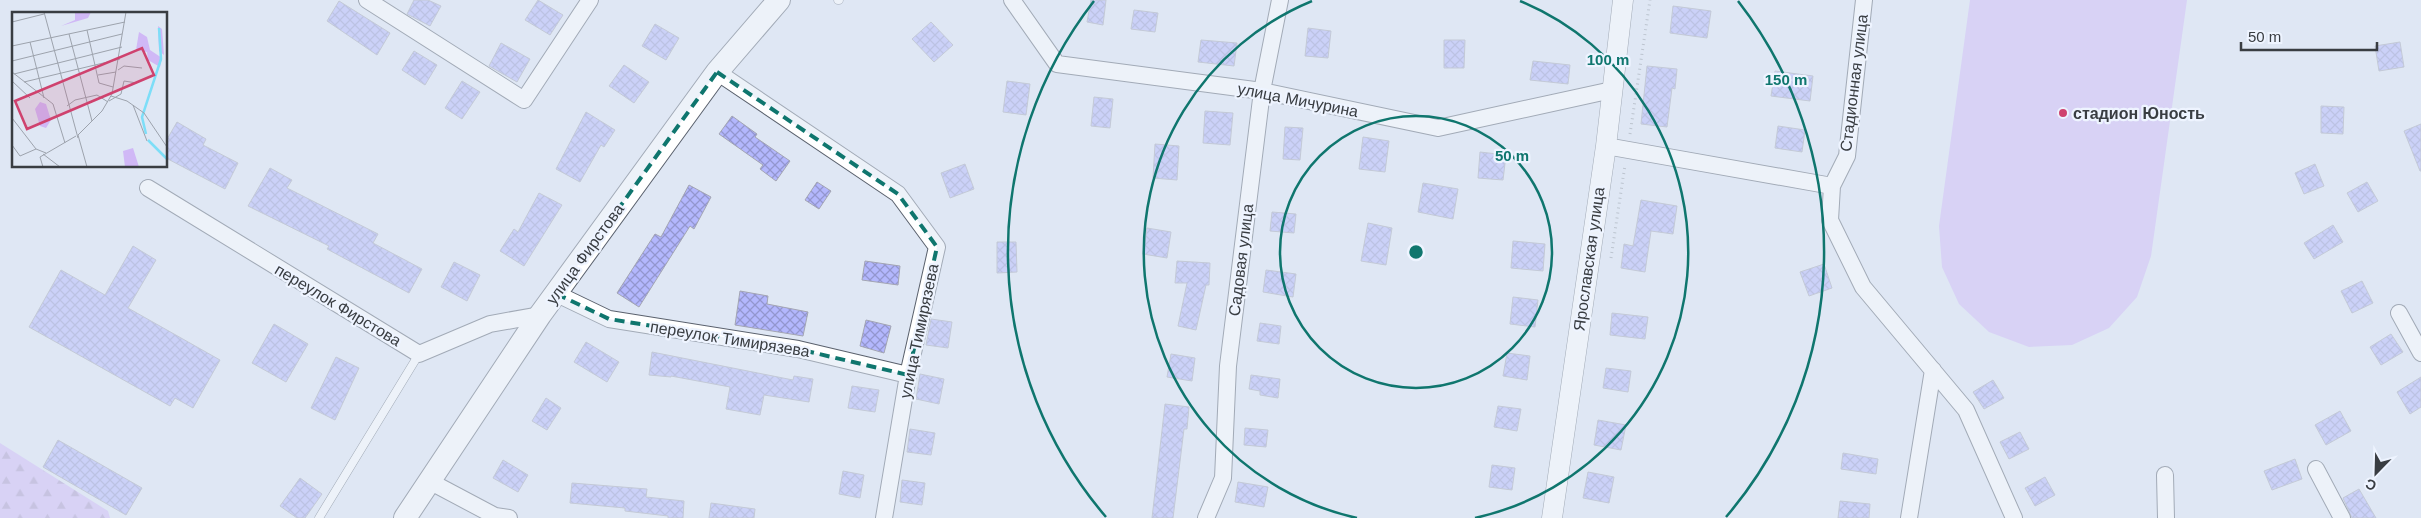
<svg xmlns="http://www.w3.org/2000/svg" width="2421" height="518" font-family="Arial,sans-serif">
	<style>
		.forest { fill: url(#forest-firs) }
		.pitch { fill: #d0b8f6 }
		.building { fill: url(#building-cross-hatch); stroke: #a3a5b3 }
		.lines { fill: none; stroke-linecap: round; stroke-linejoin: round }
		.service-casing { stroke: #5a616d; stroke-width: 9 }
		.minor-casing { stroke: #5a616d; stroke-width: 18 }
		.tertiary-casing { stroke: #5a616d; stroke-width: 21 }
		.secondary-casing { stroke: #5a616d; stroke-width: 24 }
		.path { stroke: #949aa3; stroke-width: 3; stroke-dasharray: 1 4; stroke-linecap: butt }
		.service { stroke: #fff; stroke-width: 8 }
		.minor { stroke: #fff; stroke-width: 16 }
		.tertiary { stroke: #fff; stroke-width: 20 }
		.secondary { stroke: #fff; stroke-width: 22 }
		.marked { fill: none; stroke: #0f766e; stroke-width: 4; stroke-dasharray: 10 6; stroke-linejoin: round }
		.ring { fill: none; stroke: #0f766e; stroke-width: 2.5 }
		.poi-dot { fill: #cf426e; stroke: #eef4ff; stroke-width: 2 }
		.labels { text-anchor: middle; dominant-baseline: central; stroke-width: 4.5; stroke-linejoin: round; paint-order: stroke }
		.street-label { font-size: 16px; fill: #393d42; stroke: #eef4ff }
		.poi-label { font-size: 16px; font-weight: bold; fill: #393d42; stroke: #eef4ff; text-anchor: start }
		.inset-river { fill: none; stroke: #7ddef8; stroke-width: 2.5 }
		.inset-road { fill: none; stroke: #9da3ad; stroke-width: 1 }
		.view { fill: #cf426e; fill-opacity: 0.15; stroke: #cf426e; stroke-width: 2.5 }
		.inset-edge { fill: none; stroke: #393d42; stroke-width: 2.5 }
		.centre { fill: #0f766e; stroke: #eef4ff; stroke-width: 2.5 }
		.ring-label { font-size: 15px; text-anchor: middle; font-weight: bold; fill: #0f766e; stroke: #eef4ff; stroke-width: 4.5; stroke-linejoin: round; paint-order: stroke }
	</style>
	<defs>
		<pattern id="forest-firs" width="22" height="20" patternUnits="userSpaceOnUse" patternTransform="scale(1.25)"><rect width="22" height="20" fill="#d0b8f6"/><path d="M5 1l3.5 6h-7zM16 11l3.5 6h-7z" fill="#aa97c9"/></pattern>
		<pattern id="building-cross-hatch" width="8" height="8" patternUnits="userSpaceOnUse" patternTransform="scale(1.25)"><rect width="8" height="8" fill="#b3b7fd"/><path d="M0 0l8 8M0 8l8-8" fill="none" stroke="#9396ce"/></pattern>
	</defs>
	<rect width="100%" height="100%" fill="#dfe7f4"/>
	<path class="forest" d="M0 443 108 511 110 518H0Z"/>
	<path class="pitch" d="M1970 0H2187L2151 256 2137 297 2109 328 2072 345 2029 347 1989 332 1959 304 1942 267 1939 226Z"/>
	<path class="building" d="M414 0H428L441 6 430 26 407 14Z
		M538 0 563 15 550 35 525 20Z
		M1091 0H1106L1103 25 1087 22Z
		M339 1 390 33 377 55 327 21Z
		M1673 6 1711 11 1707 38 1670 33Z
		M1134 10 1158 13 1155 32 1131 29Z
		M931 22 953 45 934 62 912 39Z
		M655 24 679 38 666 60 642 46Z
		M1308 28 1331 31 1328 58 1305 56Z
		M1201 40 1237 43 1234 66 1198 62Z
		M1444 40H1465L1464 68H1444Z
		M2400 42 2404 67 2379 71 2375 46Z
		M501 43 530 59 517 82 489 66Z
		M414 51 437 65 425 85 402 70Z
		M1533 61 1570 65 1568 84 1530 80Z
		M624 65 649 82 634 103 609 86Z
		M1647 66 1677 69 1675 89 1672 88 1667 127 1641 124Z
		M1775 71 1813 76 1810 101 1771 96Z
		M462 81 480 92 462 119 445 108Z
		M1007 81 1030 84 1026 115 1003 112Z
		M1094 97 1113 99 1110 128 1091 126Z
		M2321 106 2344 107 2343 134 2321 133Z
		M1205 111 1233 113 1230 145 1203 143Z
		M586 112 615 130 604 147 601 145 580 182 556 169Z
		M732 116 757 134 755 137 790 161 776 181 760 169 763 165 719 134Z
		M177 122 206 139 203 145 238 163 225 189 166 158V141Z
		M2421 124V171H2420L2404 131Z
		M1778 126 1805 130 1802 152 1775 148Z
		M1285 127 1303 128 1300 160 1283 159Z
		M1363 137 1389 141 1385 172 1359 169Z
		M1155 144 1179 146 1177 180 1153 178Z
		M1480 152 1506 155 1503 180 1478 178Z
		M965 164 974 189 950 198 941 173Z
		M2315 164 2324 186 2304 194 2295 173Z
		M270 168 292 180 287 188 378 234 373 243 422 269 409 293 327 249 329 246 248 206Z
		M817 182 831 191 819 209 805 200Z
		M2367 182 2378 201 2358 212 2347 193Z
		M1423 183 1458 189 1453 219 1418 212Z
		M689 185 711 197 694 229 690 226 639 307 617 293 655 234 661 237Z
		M539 193 562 205 524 266 500 251 514 229 518 232Z
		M1641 200 1677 206 1673 234 1651 231 1645 272 1621 268 1624 244 1633 246Z
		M1272 212 1296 214 1294 233 1270 231Z
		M1368 223 1392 228 1386 265 1361 261Z
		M2333 225 2343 242 2314 259 2304 243Z
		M1147 228 1171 232 1167 258 1143 254Z
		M1513 241 1545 244 1543 271 1511 268Z
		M997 242H1016L1017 272 997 273Z
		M133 246 156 260 128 308 220 360 193 408 175 398 170 406 29 327 61 270 105 295Z
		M865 261 900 266 898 285 862 280Z
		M1177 261 1210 263 1209 285H1206L1196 330 1178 326 1187 283H1175Z
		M454 262 480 275 467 301 441 287Z
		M1824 264 1832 288 1809 296 1800 272Z
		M1266 270 1296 274 1293 297 1263 292Z
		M2362 281 2373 303 2352 313 2341 291Z
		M740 291 768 296 767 304 808 312 803 336 735 325Z
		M1513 297 1538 300 1535 327 1510 324Z
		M1612 313 1648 317 1645 339 1610 335Z
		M931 319 952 322 948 348 926 345Z
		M866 320 891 326 884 353 860 346Z
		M1260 323 1281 326 1279 344 1257 341Z
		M274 324 308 344 286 382 252 363Z
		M2391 334 2403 352 2381 365 2370 347Z
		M586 342 619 362 607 382 574 362Z
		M652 352 793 380 794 376 813 379 809 402 764 395 760 415 726 409 730 387 671 376V377L649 375Z
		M1507 353 1530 356 1527 380 1503 376Z
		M1171 354 1195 358 1192 381 1167 377Z
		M336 357 359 368 335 420 311 408Z
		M1606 368 1631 371 1628 392 1603 388Z
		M920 374 944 379 939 404 916 399Z
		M1251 375 1280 379 1278 398 1260 395V391L1249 389Z
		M2421 377V407L2410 414 2397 392Z
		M1993 380 2004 398 1984 409 1973 392Z
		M852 386 879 390 875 412 848 408Z
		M546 398 561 408 547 430 532 421Z
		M1165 404 1189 407 1187 429H1184L1173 518H1152Z
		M1498 406 1521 409 1517 431 1494 427Z
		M2340 411 2351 431 2326 445 2315 425Z
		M1598 420 1626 425 1621 450 1594 445Z
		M1245 428 1268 430 1266 447 1244 445Z
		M910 429 935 433 931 455 907 452Z
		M2020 432 2029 449 2009 459 2000 442Z
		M58 440 142 488 126 515 43 467Z
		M1843 453 1878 459 1876 474 1841 469Z
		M2295 459 2302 479 2272 490 2264 471Z
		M503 460 528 475 518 492 493 478Z
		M1492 465 1515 468 1512 490 1489 487Z
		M843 471 864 475 860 498 839 494Z
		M1588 472 1614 477 1609 503 1583 498Z
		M2045 477 2055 495 2035 506 2025 488Z
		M300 478 322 494 305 518H297L280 506Z
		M902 480 925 483 922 505 900 502Z
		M1238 482 1268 487 1264 507 1235 502Z
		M572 483 647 489 646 497 684 501 683 518H668V516L625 511V508L570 503Z
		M2359 489 2376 518H2352L2343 498Z
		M1840 501 1870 504 1869 518H1838Z
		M711 503 755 509 754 518H709Z"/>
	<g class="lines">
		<g class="service-casing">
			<path id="service" d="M838 0H839
				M319 518 419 354"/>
		</g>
		<g class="minor-casing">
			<path id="minor" d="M367 0 524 100 590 0
				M1012 0 1057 64 1262 91 1438 128 1612 90
				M1864 0 1847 156 1832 186 1830 220 1863 287 1966 410 2014 518
				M717 72 898 194 937 247 908 375 884 518
				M1606 146 1832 186
				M148 188 419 354 490 324 540 315
				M557 294 609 319 798 349 908 375
				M2399 313 2421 353
				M2316 469 2342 518
				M2165 475 2166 518
				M429 481 495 516 509 518
				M1206 518 1223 478 1228 366 1262 91 1280 0
				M1909 518 1933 370"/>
		</g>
		<g class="tertiary-casing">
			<path id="tertiary" d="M1552 518 1606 146 1623 0"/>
		</g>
		<g class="secondary-casing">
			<path id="secondary" d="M405 518 540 315 717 72 779 0"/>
		</g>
		<path class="path" d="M1630 134 1650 0
			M1611 258 1625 165"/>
		<use href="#service" class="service"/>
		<use href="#minor" class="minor"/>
		<use href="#tertiary" class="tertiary"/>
		<use href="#secondary" class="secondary"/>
	</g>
	<path d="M0 0H2421V518H0ZM717 72 898 194 937 247 908 375 798 349 609 319 557 294Z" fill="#dfe7f4" fill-opacity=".55" fill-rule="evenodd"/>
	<path class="marked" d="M717 72 898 194 937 247 908 375 798 349 609 319 557 294Z"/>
	<g class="ring">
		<circle cx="1416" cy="252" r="136"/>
		<path d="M1357 518A272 272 0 0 1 1312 1M1520 1A272 272 0 0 1 1475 518"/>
		<path d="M1106 517A408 408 0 0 1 1094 1M1738 1A408 408 0 0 1 1726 517"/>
	</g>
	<circle class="poi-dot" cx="2063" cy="113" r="5"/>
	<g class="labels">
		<g class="street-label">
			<text transform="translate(1854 83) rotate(-83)">Стадионная улица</text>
			<text transform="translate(1298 100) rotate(11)">улица Мичурина</text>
			<text transform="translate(585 254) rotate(-54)">улица Фирстова</text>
			<text transform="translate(1589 259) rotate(-82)">Ярославская улица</text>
			<text transform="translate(1241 260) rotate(-83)">Садовая улица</text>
			<text transform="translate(338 305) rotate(31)">переулок Фирстова</text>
			<text transform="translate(919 331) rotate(-78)">улица Тимирязева</text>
			<text transform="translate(730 339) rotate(9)">переулок Тимирязева</text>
		</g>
		<g class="poi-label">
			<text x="2073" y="113">стадион Юность</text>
		</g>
	</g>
	<g transform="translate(12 12)">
		<rect width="155" height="155" fill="#dfe7f4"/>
		<path d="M63 0H79L76 6 49 14 63 8ZM146 14 150 17 152 43 147 39ZM127 20 135 25 138 38 150 46 148 55 136 48 135 40 124 38Z" fill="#d0b8f6"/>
		<path d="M28 90 34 92 39 108 34 116 28 114 23 97ZM121 136 127 155H113L111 139Z" fill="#d0b8f6"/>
		<path class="inset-river" d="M134 122 130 105 149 47 147 16M136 128 155 147"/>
		<path class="inset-road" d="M32 0 66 126M0 10 32 2M75 18 87 71 101 75M57 22 80 109M18 30 32 86M0 34 113 10M0 49 110 22M106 58 112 54 130 56M0 60 41 92 53 131M2 62 110 35M86 63 104 60M0 69 18 86M12 70 108 47M99 84 115 89 132 101 155 135M97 89 109 82 112 69 125 71M121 93 135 129M55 94 63 88 85 83 96 90M0 106 24 137 34 141M0 133 8 144 24 137M31 142 48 155M31 155 28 145 64 124M75 155 66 123 90 99 100 82 114 0"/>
		<path class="view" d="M130 36 142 63 15 117 3 89Z"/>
		<rect width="155" height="155" class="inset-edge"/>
	</g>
	<circle cx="1416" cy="252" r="8" class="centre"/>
	<g class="ring-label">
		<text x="1608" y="65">100 m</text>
		<text x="1786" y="85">150 m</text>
		<text x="1512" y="161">50 m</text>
	</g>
	<g transform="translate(2376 473) rotate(203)" stroke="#eef4ff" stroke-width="4" paint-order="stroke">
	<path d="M0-4L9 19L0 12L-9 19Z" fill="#393d42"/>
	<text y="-8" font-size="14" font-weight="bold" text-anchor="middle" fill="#393d42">С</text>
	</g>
	<path d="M2241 42v8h136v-8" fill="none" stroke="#393d42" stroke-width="2.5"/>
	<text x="2248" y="42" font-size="15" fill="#393d42" stroke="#eef4ff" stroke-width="4" paint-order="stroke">50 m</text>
</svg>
